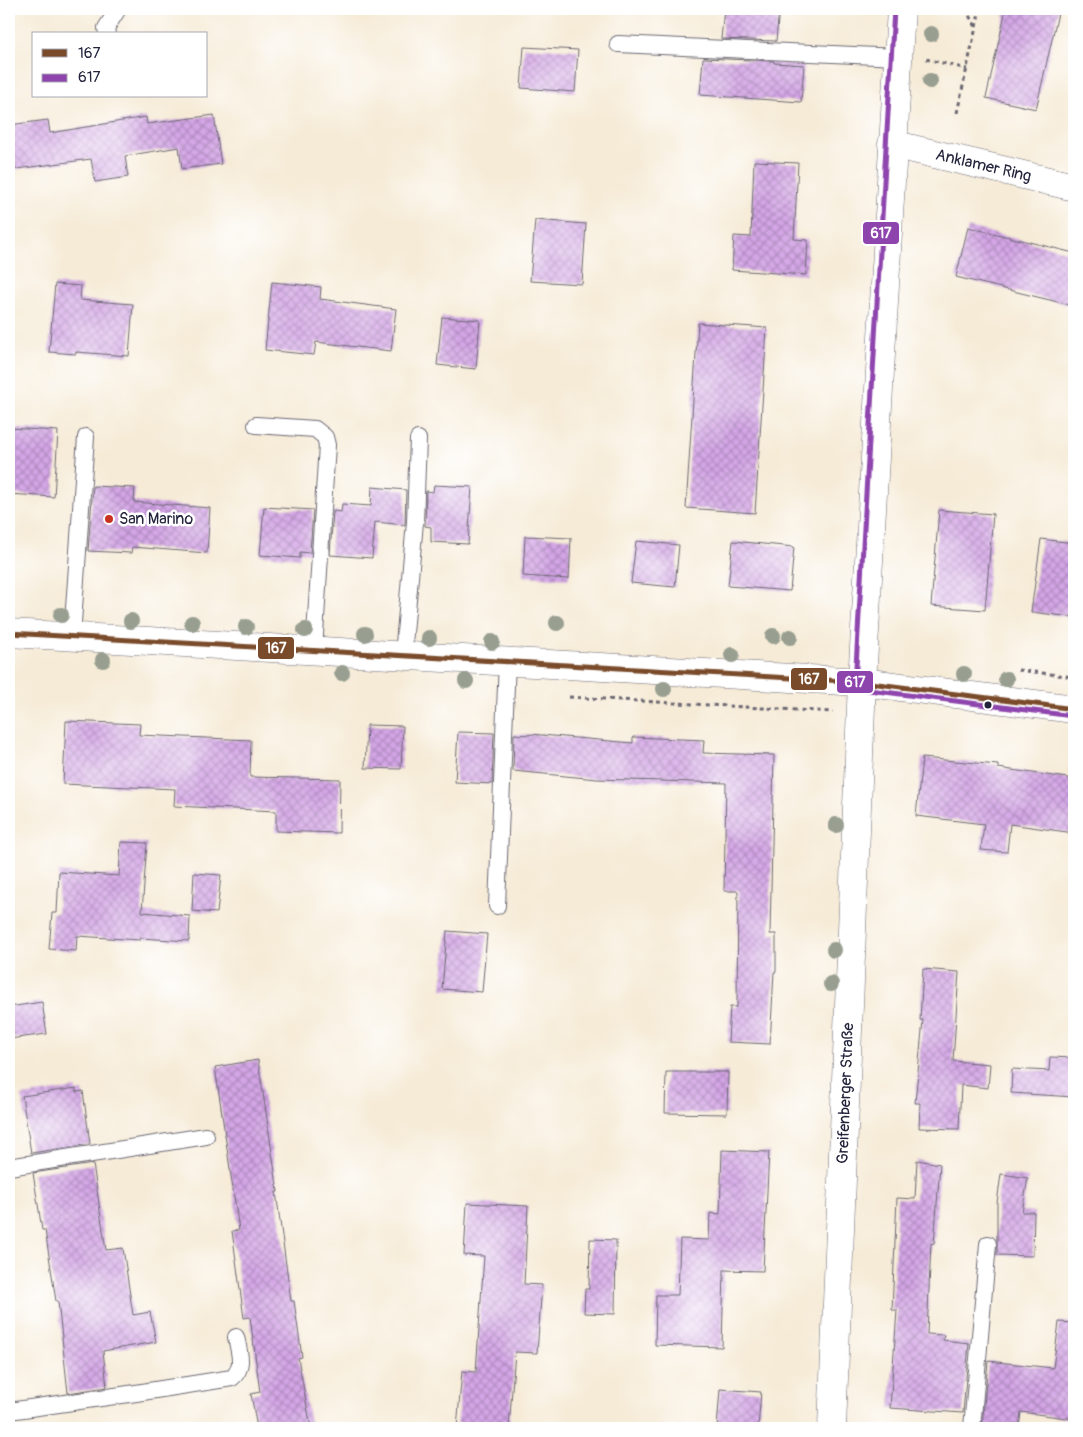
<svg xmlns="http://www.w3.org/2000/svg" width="1083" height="1437" font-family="Pangolin,sans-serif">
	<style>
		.building { fill: url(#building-cross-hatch) }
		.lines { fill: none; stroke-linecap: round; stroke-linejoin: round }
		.service-casing { stroke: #6c6872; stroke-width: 18 }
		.minor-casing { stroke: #6c6872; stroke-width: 29 }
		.tertiary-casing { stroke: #6c6872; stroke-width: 29 }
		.path { stroke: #6c6872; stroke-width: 3; stroke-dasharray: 4 4; stroke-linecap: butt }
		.service { stroke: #fff; stroke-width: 16 }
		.minor { stroke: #fff; stroke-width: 28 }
		.tertiary { stroke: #fff; stroke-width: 28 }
		.bus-1-casing { stroke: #fff; stroke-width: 9 }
		.bus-2-casing { stroke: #fff; stroke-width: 9 }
		.bus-1 { stroke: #7a4b2a; stroke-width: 5 }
		.bus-2 { stroke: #8e44ad; stroke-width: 5 }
		.tree { fill: #989f90 }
		.poi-dot { fill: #c8321e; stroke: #fff; stroke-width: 2 }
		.bus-dot { fill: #22223b; stroke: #fff; stroke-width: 2 }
		.labels { text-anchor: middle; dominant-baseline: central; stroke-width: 5; stroke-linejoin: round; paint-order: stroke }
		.street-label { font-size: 16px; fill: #22223b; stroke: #fff }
		.poi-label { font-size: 16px; fill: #22223b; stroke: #fff; text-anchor: start }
		.line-badge { stroke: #fff; stroke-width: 2 }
		.badge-label { font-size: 14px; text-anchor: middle; font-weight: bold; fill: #fff }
	</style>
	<defs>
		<pattern id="building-cross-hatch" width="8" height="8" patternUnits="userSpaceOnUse" patternTransform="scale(1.25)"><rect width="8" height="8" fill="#d4a6e6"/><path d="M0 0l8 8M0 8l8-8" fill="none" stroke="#ac87bc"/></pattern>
	</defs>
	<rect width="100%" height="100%" fill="#fff"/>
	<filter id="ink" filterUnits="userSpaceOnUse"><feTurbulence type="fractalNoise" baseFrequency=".02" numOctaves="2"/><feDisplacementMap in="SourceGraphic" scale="10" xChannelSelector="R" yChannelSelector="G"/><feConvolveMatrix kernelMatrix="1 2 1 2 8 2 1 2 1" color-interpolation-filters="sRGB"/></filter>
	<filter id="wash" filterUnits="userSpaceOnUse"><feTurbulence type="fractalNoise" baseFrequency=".0096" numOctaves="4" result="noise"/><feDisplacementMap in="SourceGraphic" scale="20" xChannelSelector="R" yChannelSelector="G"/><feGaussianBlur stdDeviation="1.12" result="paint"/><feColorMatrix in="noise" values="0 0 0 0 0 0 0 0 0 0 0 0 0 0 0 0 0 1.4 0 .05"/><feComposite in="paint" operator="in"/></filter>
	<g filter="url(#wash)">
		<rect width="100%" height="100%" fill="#f6ebd7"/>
		<g id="blocks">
			<path class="building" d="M724 9H779L776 41 721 39Z
				M1006 9H1059L1036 109 986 98Z
				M524 47 578 50 575 92 521 88Z
				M703 58 774 61V63L804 65 801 102 700 95Z
				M214 115 221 164 182 169 179 147 125 156 128 177 95 182 91 159 9 170V125L48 120 50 133 146 117 147 124Z
				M754 161 798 163 794 239 808 240 806 275 732 270 734 236 751 237Z
				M535 220 586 224 582 284 530 281Z
				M968 227 1074 253V306L956 277Z
				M272 282 321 287 320 299 396 309 391 351 316 342 314 355 265 350Z
				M55 284 81 286 80 300 133 304 129 356 76 352V354L49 352Z
				M442 317 480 320 476 369 437 365Z
				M698 323 767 328 755 513 686 508Z
				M9 428 58 431 54 497 9 494Z
				M434 485 472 487 468 544 431 542V527L425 526 426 491 433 492Z
				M93 486 135 488 134 502 210 508 207 553 132 547 131 553 88 551Z
				M372 487 406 490 405 525 375 522 372 558 330 555 333 511 341 512 342 504 371 506Z
				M264 507 313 510 310 553 300 552V558L260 555Z
				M939 510 993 514 985 610 931 606Z
				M525 536 571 538 569 579 523 576Z
				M1041 539 1074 543V596L1072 617 1031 612Z
				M636 541 679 545 675 587 631 583Z
				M733 541 794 547 790 591 728 586Z
				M66 721 140 724 139 735 251 740 250 777 340 779 339 833 276 831V811L174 806 175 789 63 784Z
				M367 725 403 726 401 769 365 768Z
				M458 732 494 733 492 784 455 782Z
				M514 734 530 735V734L633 743V737L704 740 703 753 774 755 770 934H776V972H774L770 1044 728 1042 730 1007H737L738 891H724L726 783 597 779 513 771Z
				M922 758 998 765V768L1074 779V833L1010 824 1007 852 981 850 984 824 916 816Z
				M121 842 147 843 142 912 190 916 189 941 140 938V940L77 936 76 951 49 949 52 913H57L59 872 119 876Z
				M194 873 221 875 217 913 192 911Z
				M447 931 487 934 482 992 442 989Z
				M923 969 959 972 953 1061 990 1064 988 1088 961 1085 959 1129 919 1128 920 1103H915L923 1020H920Z
				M42 1002 47 1034 9 1039V1007Z
				M1050 1057 1074 1058V1097L1011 1093 1012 1069 1049 1071Z
				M258 1060 278 1192H276L291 1301H294L302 1357 298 1358 311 1428H257L251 1394 260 1392 250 1317 244 1318 232 1231 239 1230 215 1067Z
				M666 1072H728L727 1114 665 1113Z
				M76 1088V1092L83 1091 90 1144 31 1153 22 1096Z
				M722 1150 769 1152 763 1271 724 1270 722 1347 655 1345 656 1295H678L680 1239 709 1240 710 1213 720 1214Z
				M917 1160 940 1164 934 1244 931 1243 927 1334 944 1335 943 1340 969 1343 963 1413 890 1408 897 1310H892L897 1198 915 1199Z
				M93 1164 106 1250 123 1248 133 1315 150 1312 156 1342 103 1351 107 1387 68 1393 58 1301H56L45 1230H42L33 1173Z
				M1001 1174 1028 1178 1022 1212H1034L1033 1256 997 1255V1203Z
				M467 1203 528 1206 524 1284 542 1285 537 1353 515 1352 509 1428H457L462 1371 476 1372 484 1256 464 1255Z
				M590 1239 616 1240 615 1314 584 1313 585 1289H589Z
				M1059 1322 1074 1323V1419L1021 1412 1019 1428H982L988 1361 1053 1368Z
				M720 1389 761 1392 758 1428H717Z"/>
		</g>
	</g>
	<g filter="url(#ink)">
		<use href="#blocks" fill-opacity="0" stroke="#6c6872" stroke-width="1"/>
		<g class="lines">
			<g class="service-casing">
				<path id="service" d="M107 34 106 28 118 9
					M618 44 898 57
					M256 425 315 429 325 437 327 445 314 650
					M72 637 86 437
					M403 655 415 522 418 439
					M497 906 507 661
					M9 1167 206 1136
					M9 1411 136 1393 232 1378C245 1367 239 1352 236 1337
					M972 1428 988 1244"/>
			</g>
			<g class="minor-casing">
				<g id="minor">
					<path id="s1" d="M892 144 1074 187"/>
					<path id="s2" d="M832 1428 862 682 901 9"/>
				</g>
			</g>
			<g class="tertiary-casing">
				<path id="tertiary" d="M9 633 862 682 1074 709"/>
			</g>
			<path class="path" d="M965 9 976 27
				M926 59 967 69
				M957 113 980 9
				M1018 670 1074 677
				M569 697 833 712"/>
			<use href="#service" class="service"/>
			<use href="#minor" class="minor"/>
			<use href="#tertiary" class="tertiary"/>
			<g class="bus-1-casing">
				<path id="bus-1" d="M9 633 862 682 1074 709"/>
			</g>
			<g class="bus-2-casing">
				<path id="bus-2" d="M894 9 855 684 857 688 861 689 1073 716"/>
			</g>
			<use href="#bus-1" class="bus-1"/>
			<use href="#bus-2" class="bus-2"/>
		</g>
		<g class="tree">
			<circle cx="931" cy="34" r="8"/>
			<circle cx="930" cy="81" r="8"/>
			<circle cx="61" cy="615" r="8"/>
			<circle cx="131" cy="621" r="8"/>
			<circle cx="192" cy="623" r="8"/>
			<circle cx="557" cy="623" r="8"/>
			<circle cx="246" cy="627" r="8"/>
			<circle cx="305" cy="630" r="8"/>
			<circle cx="365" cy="634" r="8"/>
			<circle cx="773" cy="636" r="8"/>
			<circle cx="790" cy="637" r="8"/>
			<circle cx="429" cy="638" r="8"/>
			<circle cx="492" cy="642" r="8"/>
			<circle cx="732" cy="655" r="8"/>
			<circle cx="103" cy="660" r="8"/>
			<circle cx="342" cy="673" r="8"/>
			<circle cx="964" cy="674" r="8"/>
			<circle cx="1006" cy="679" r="8"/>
			<circle cx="466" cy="681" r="8"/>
			<circle cx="664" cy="689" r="8"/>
			<circle cx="836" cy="825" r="8"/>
			<circle cx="834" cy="950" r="8"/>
			<circle cx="831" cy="984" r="8"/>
		</g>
	</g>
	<circle class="poi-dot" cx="109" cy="519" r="5"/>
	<circle class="bus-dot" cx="988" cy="705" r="4.5"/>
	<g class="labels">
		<g class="street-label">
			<text stroke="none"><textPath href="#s1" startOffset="94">Anklamer Ring</textPath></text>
			<text stroke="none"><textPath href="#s2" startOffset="335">Greifenberger Straße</textPath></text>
		</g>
		<g class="poi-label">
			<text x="119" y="519">San Marino</text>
		</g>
	</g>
	<g class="line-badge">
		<rect x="862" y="221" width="38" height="24" rx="5" fill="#8e44ad"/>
		<rect x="257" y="636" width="38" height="24" rx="5" fill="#7a4b2a"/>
		<rect x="790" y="667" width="38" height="24" rx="5" fill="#7a4b2a"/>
		<rect x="836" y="670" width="38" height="24" rx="5" fill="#8e44ad"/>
	</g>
	<g class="badge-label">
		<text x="881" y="238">617</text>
		<text x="276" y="653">167</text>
		<text x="809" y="684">167</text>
		<text x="855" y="687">617</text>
	</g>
	<rect width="1083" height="1437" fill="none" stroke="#fff" stroke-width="30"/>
	<rect x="32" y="32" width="175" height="65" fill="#ffffff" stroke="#a7a7b1"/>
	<rect x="42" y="49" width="25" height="8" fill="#7a4b2a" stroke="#a7a7b1"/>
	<text x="78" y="58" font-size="15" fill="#22223b">167</text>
	<rect x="42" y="74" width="25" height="8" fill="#8e44ad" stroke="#a7a7b1"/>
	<text x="78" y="82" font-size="15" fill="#22223b">617</text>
</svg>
